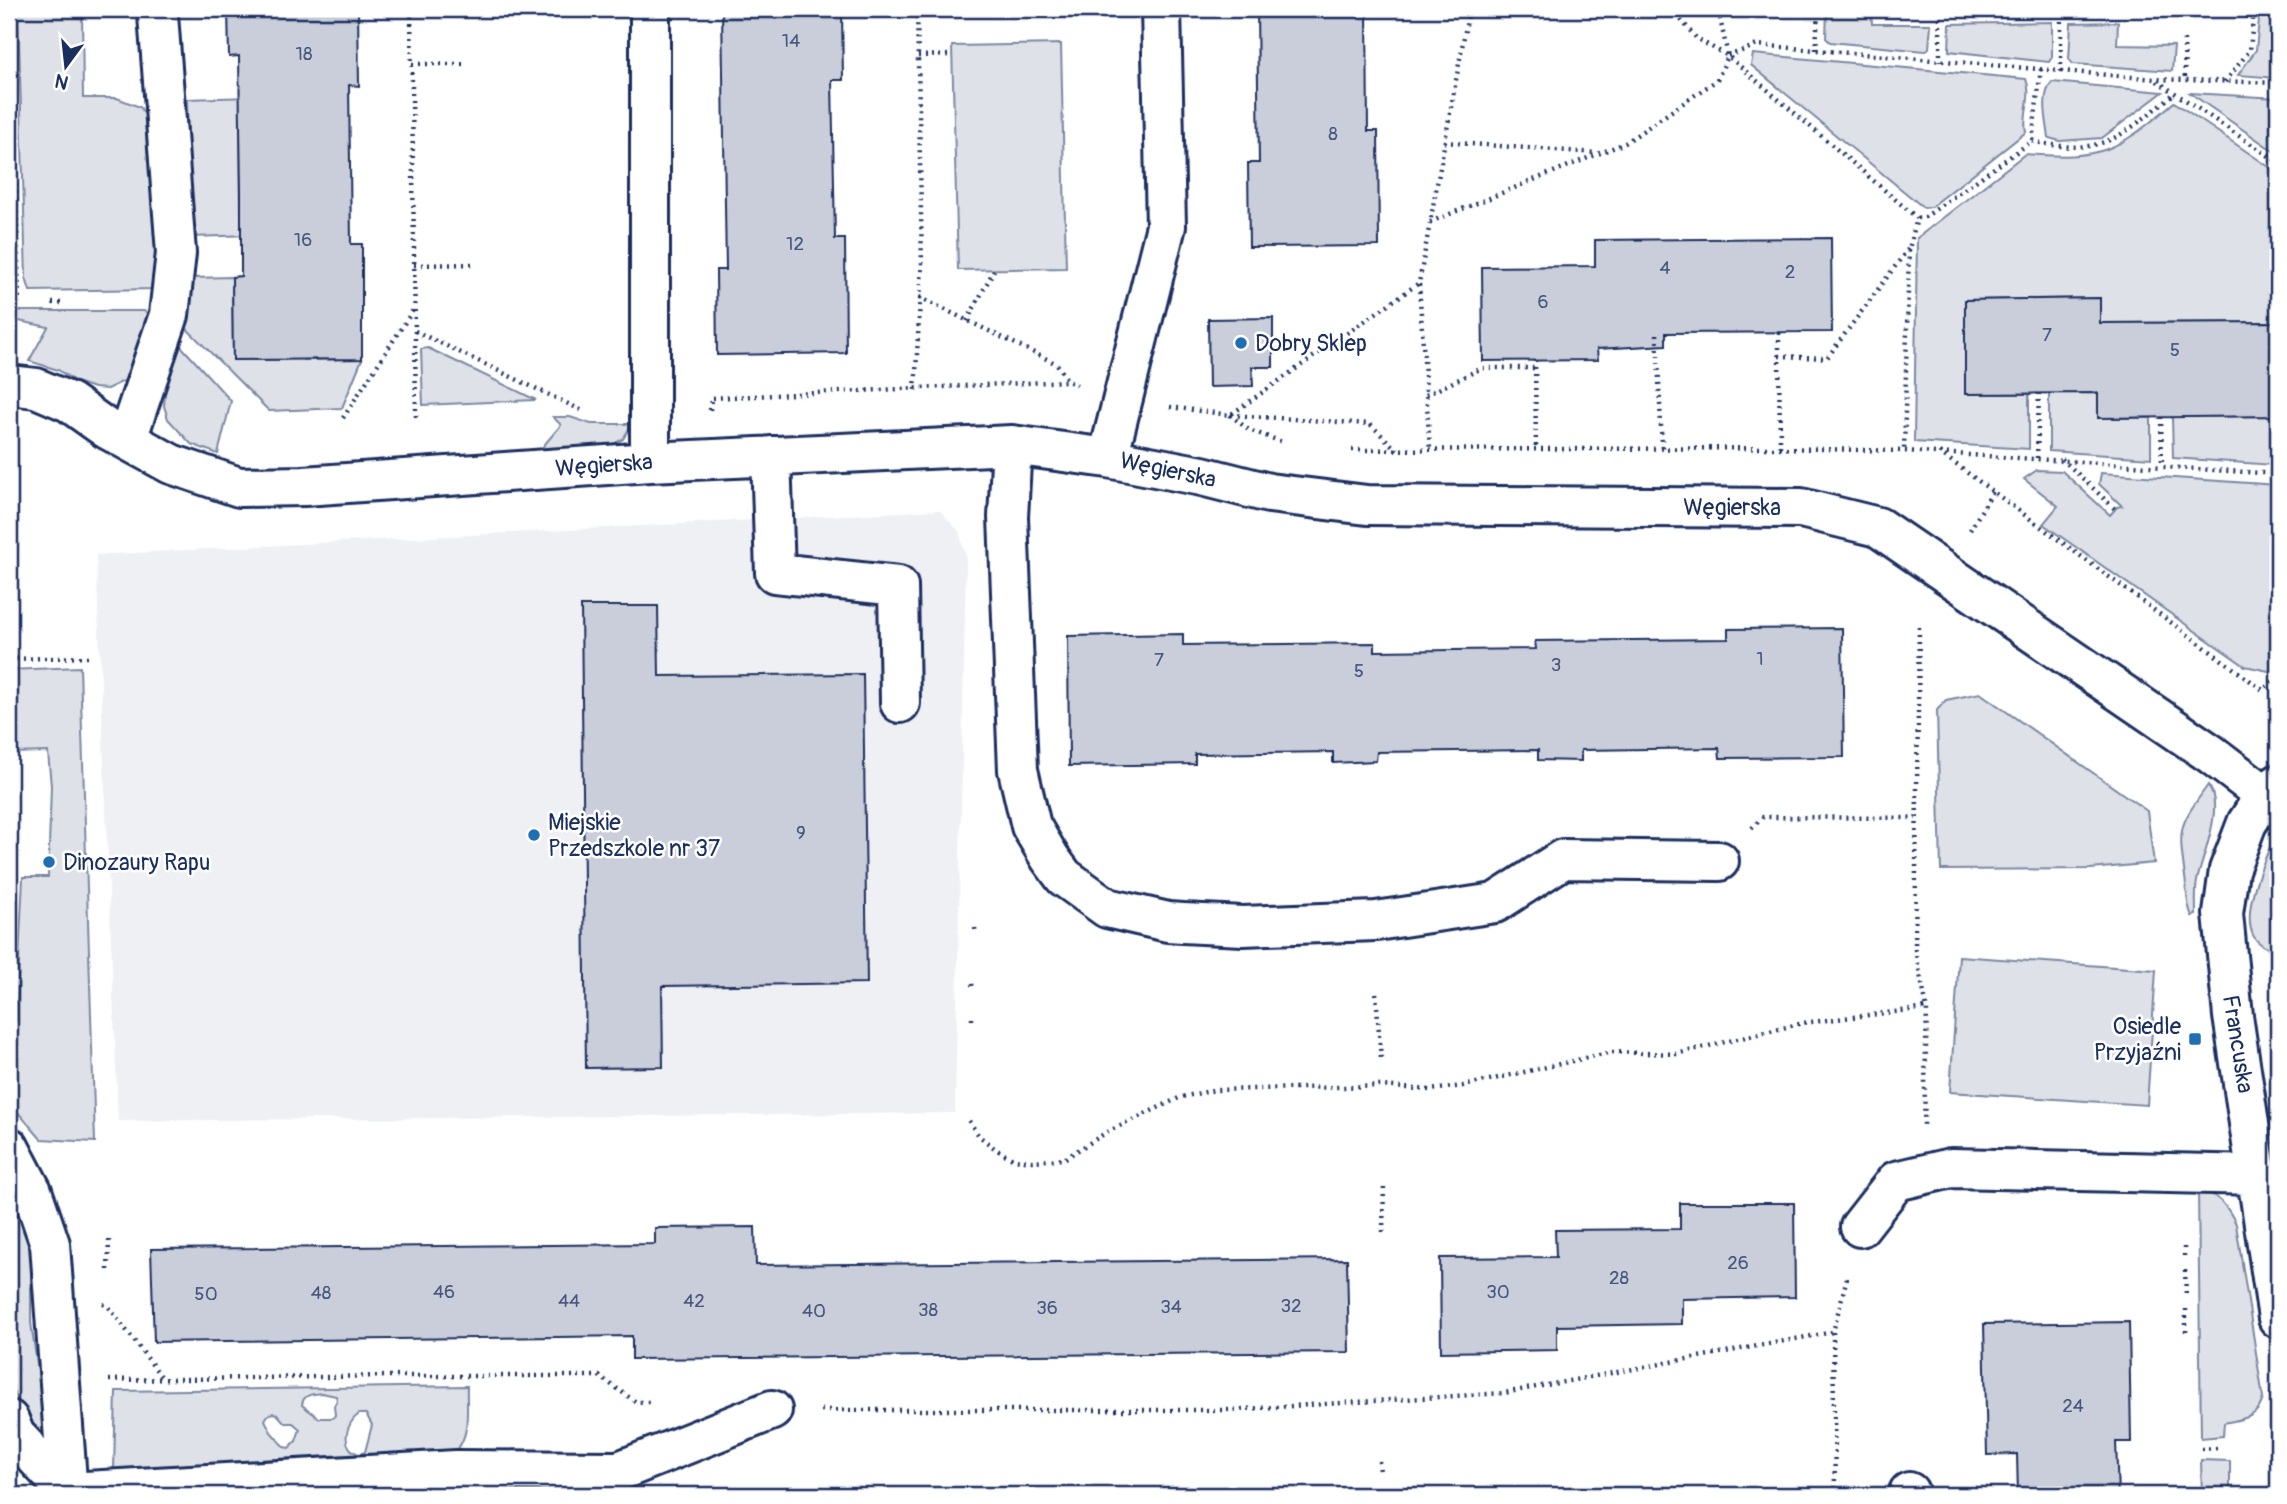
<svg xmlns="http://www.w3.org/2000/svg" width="2287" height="1504" font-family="Pangolin,sans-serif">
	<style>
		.built { fill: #eff0f4 }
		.green { fill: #dee1e7; stroke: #7c88a2; stroke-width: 2; fill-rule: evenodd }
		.building { fill: #caceda; stroke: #1b2f5e; stroke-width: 2 }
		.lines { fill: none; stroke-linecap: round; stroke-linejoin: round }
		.minor-casing { stroke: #1b2f5e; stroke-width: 44 }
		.path { stroke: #1b2f5e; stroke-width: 4.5; stroke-dasharray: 2 5; stroke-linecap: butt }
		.minor { stroke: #fff; stroke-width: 38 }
		.poi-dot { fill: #1f6fb2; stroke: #fff; stroke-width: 2.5 }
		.labels { text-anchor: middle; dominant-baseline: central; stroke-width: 5; stroke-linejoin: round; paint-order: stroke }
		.number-label { font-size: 19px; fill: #47577d }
		.poi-label { font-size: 23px; fill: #1b2f5e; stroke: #fff; text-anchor: start }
		.street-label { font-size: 23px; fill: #1b2f5e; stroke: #fff }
	</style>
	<rect width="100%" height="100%" fill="#fff"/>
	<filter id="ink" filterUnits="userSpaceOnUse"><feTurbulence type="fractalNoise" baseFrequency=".0143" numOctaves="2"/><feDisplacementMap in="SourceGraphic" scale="14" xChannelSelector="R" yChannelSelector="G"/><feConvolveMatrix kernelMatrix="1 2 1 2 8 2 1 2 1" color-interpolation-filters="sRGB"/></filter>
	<g filter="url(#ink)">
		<path class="built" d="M939 510 959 531 966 558 955 1113 118 1121 96 555Z"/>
		<path class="green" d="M18 9H82L83 98H117L140 107 157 132 160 281 156 289 30 291 26 278Z
			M1827 9H1871L1872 24H1931L1929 48 1925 51 1830 42 1826 38Z
			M2260 9H2278V78L2238 75 2256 50Z
			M2052 22V57L2049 62 1949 51 1950 24Z
			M2118 22 2117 45 2174 46 2172 71 2073 64 2069 59 2071 23Z
			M1061 44 1066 268 958 270 952 46Z
			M1753 54 2026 79C2033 96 2022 114 2026 132L1931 207 1924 208 1751 65Z
			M2052 82 2163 92 2102 138 2060 141 2049 138C2047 121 2040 96 2052 82Z
			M2190 93 2278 98V154Z
			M250 97 240 115 241 218 251 235 191 237 187 99Z
			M2174 102 2278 173V322L2100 323 2099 298 1965 300 1966 394H2029V449L1914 442 1917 238 2025 154C2102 160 2117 152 2174 102Z
			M232 277 233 360H286V345L304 360 362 359 342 408 269 411 186 328 192 278Z
			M9 311H144L152 317 136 371 126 380 107 389 94 388 76 382 58 370 29 361 48 327 9 319Z
			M180 345 231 401 218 454 191 444 168 419 164 406 165 394Z
			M428 348 536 400 423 405 421 349Z
			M2049 393H2098V418H2151V458L2049 451Z
			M2273 416 2274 465 2173 458 2172 417Z
			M553 417H570L591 424H632L623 439 610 446 539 451 561 425Z
			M2037 470 2062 471 2110 515 2117 507 2122 506 2099 484 2101 473 2278 485V667L2273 672 2245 666 2043 524 2058 506 2024 479Z
			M80 667 95 1142 41 1139 9 1102V1021H16L23 877H48L51 786 48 752 11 753 9 670Z
			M1980 693 2147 811 2154 863 2091 869 1941 870 1937 710 1946 700Z
			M2208 785C2225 806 2202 857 2197 881 2195 892 2196 904 2196 915L2192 916C2186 904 2187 890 2185 877 2178 826 2178 827 2208 785Z
			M2276 834H2278L2277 952C2268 949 2259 945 2254 937 2240 913 2265 857 2276 834Z
			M1959 956 2156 970 2147 1105 1950 1092Z
			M9 1184 18 1199 31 1246V1323L50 1454 39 1457 9 1379Z
			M2198 1190C2218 1193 2228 1207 2236 1224L2263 1398C2258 1419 2242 1419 2224 1423L2223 1436 2201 1438Z
			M467 1386C466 1414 473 1442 446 1460L114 1469 116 1391ZM322 1393 336 1396 337 1400 334 1406 335 1415 333 1418H319L302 1405C303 1394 313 1394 322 1393ZM273 1413 277 1414 285 1423H293L300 1429 296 1441 289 1448 284 1447 271 1432 265 1420 268 1415ZM359 1414H366L372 1425 365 1452 359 1454C340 1448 345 1424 359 1414Z
			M2201 1460 2230 1461V1495H2202Z"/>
		<path class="building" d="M228 9H358L359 86 349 85 351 244H362V359L233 360 232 277 241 276V193L239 56 229 57Z
			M722 9H842L843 80H832L835 239H845L846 353 717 355 716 270H726Z
			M1257 9H1367L1368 131H1378L1379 246 1249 247 1248 163H1259Z
			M1831 238 1832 332 1666 333V345L1597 349 1598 360 1483 361 1482 267 1595 266V240Z
			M2100 298V323L2278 322V416L2098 418V393L1965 394V300Z
			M1273 318V367H1252L1253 386 1209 387 1208 319Z
			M581 606H658L659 676 863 674 867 983 662 986 663 1067 586 1068Z
			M1842 628 1844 757 1720 758 1719 748 1581 750V761L1538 760V750L1377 752 1376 761 1333 763V752L1195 754V764L1069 766 1068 636 1183 634V645L1375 643V651L1536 649 1535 641 1728 639V629Z
			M1680 1203H1794L1795 1297 1682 1299V1324L1557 1326V1350L1441 1352 1440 1258 1556 1257 1555 1230 1680 1229Z
			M755 1227 756 1265 1347 1259 1349 1352 632 1359V1336L154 1342 151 1249 655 1244V1228Z
			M2129 1322 2131 1442H2116L2118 1495H2018L2017 1454 1987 1455 1984 1324Z"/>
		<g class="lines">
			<g class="minor-casing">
				<path id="minor" d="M9 385 36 388 69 402 107 429 171 464 239 487 304 486 650 462 1012 445 1108 458 1202 476 1269 493 1367 505 1801 508 1878 527 2211 754 2265 795
					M127 439 169 315 176 253 158 15
					M1012 445 1008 517 1018 770 1031 826 1050 858 1064 877 1107 908 1168 922 1183 923 1243 926 1376 921 1495 903 1563 859 1719 861
					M771 456 775 573 898 586 900 703
					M1108 458 1166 226 1161 9
					M650 462V9
					M2278 784 2265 795 2247 823 2229 870 2223 914 2233 1016 2278 1318
					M9 1147 32 1191 50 1244 68 1495
					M1860 1227 1896 1181 1951 1168 2258 1175
					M9 1420 15 1435 68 1492 456 1470 619 1471 772 1410
					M1909 1495V1492"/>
			</g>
			<path class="path" d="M11 9 19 303
				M411 9 416 417
				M1672 9 1697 39 1728 56 1917 218 1909 249 1904 451
				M1940 18V61
				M2184 40 2185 81
				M1816 50 1818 9
				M918 56 952 55
				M1728 56 1757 45 2155 79 2278 83
				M412 64H465
				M2061 72V16
				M2157 81 2278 162
				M2225 82 2250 50 2254 9
				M2032 141C2105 158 2121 136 2175 93
				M1444 142 1597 153
				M1917 218 1925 217 2032 141 2041 69
				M1430 222 1625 143 1717 80 1728 56 1718 9
				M414 265 474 264
				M1419 284 1430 451
				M919 297 1057 364 1068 381
				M52 303H65
				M967 321 994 270
				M415 331 581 410
				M1779 333V356
				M1657 334 1662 449
				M1535 360 1536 450
				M915 390 922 265 917 9
				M1426 395 1482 368H1535
				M1170 407 1230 415 1419 283 1469 9
				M710 410 711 398 1068 381 1077 385
				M1230 415 1249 430 1285 443
				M1231 415 1370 424 1397 450
				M2161 417 2162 466
				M343 418 415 307
				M1780 447 1779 356 1827 358 1908 249
				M1352 450 1780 448 1904 451 2278 474
				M1939 452 2263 690 2278 676
				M2037 458 2039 393
				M2062 459 2115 509
				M1970 530 1993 491
				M1919 627 1915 950 1927 1008 1924 1125
				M9 659 88 657
				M1752 828 1763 817 1916 818
				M975 928 976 934
				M972 984 973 989
				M1376 993 1381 1059
				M972 1020V1015
				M969 1121 979 1136 997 1150 1013 1159 1032 1161 1064 1159 1107 1132 1181 1097 1215 1090 1382 1086 1430 1090 1463 1086 1612 1052 1676 1054 1803 1023 1927 1008
				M1383 1232 1384 1183
				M2184 1247V1258
				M108 1270 109 1240
				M2185 1270 2186 1296
				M103 1304 108 1306 163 1379
				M2186 1309V1335
				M109 1380 391 1376H599L636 1402H652
				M821 1410H1227L1504 1393 1833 1332
				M2201 1449 2219 1448
				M1379 1461 1380 1473
				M1835 1495 1833 1332 1848 1274"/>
			<use href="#minor" class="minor"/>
		</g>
	</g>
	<g class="poi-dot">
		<circle cx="1241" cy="343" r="7"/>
		<circle cx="534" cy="835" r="7"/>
		<circle cx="49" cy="862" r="7"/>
		<rect x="2188" y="1032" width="14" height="14" rx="3.5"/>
	</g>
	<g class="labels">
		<g class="number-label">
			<text x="791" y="41">14</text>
			<text x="304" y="54">18</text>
			<text x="1333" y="134">8</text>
			<text x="303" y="240">16</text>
			<text x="795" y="244">12</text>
			<text x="1665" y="268">4</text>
			<text x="1790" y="272">2</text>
			<text x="1543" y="302">6</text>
			<text x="2047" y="335">7</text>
			<text x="2175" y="350">5</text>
			<text x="1760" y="659">1</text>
			<text x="1159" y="660">7</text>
			<text x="1556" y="665">3</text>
			<text x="1359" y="671">5</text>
			<text x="801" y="833">9</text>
			<text x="1738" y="1263">26</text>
			<text x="1619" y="1278">28</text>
			<text x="444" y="1292">46</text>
			<text x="1498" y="1292">30</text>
			<text x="321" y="1293">48</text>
			<text x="206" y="1294">50</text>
			<text x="569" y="1301">44</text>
			<text x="694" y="1301">42</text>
			<text x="1291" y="1306">32</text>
			<text x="1171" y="1307">34</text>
			<text x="1047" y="1308">36</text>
			<text x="928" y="1310">38</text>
			<text x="814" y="1311">40</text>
			<text x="2073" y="1406">24</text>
		</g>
		<g class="poi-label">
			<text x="1255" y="343">Dobry Sklep</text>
			<text x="548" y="822">Miejskie<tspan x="548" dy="26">Przedszkole nr 37</tspan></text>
			<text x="63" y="862">Dinozaury Rapu</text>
			<text x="2181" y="1026" text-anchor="end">Osiedle<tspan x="2181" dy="26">Przyjaźni</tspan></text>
		</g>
		<g class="street-label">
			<text transform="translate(604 465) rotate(-4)">Węgierska</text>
			<text transform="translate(1168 470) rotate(12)">Węgierska</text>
			<text x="1732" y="507">Węgierska</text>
			<text transform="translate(2238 1044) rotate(81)">Francuska</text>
		</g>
	</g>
	<rect width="2287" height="1504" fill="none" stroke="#fff" stroke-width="35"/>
	<rect x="18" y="18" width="2252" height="1469" fill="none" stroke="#1b2f5e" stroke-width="2.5" filter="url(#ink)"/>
	<g transform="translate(66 66) rotate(195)" stroke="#ffffff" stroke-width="5" paint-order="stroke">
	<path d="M0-5L12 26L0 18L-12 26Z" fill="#1b2f5e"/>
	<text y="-10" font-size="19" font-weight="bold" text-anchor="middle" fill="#1b2f5e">N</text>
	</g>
</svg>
